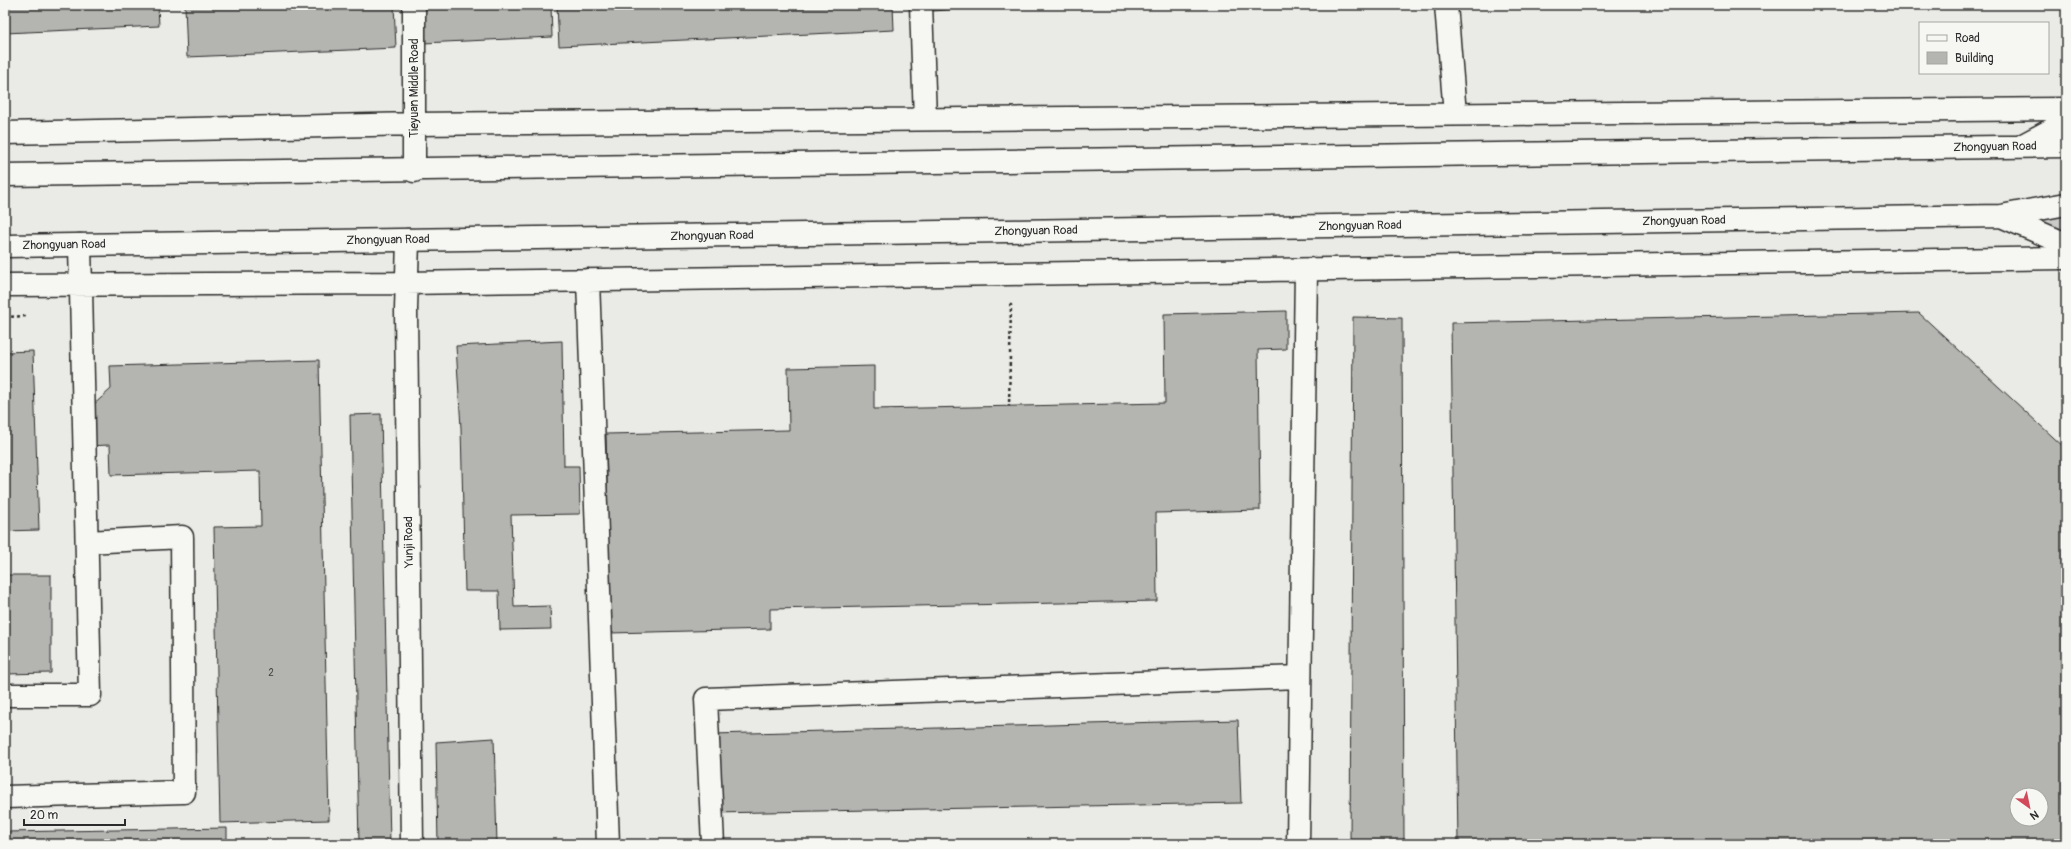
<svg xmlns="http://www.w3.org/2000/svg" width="2071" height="849" font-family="Pangolin,sans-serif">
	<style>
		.green { fill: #cacac7; stroke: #7a7a79 }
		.building { fill: #b4b4b1; stroke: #2b2b2b; fill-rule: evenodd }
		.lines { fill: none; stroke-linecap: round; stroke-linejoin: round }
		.minor-casing { stroke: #2b2b2b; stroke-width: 25 }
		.major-casing { stroke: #2b2b2b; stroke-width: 25 }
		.path { stroke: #2b2b2b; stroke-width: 2.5; stroke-dasharray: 3 3; stroke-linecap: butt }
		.minor { stroke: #f6f6f2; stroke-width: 22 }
		.major { stroke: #f6f6f2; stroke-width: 22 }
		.labels { text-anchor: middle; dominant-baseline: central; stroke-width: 3; stroke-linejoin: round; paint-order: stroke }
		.number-label { font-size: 10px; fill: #4d4d4c }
		.street-label { font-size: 12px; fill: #2b2b2b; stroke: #f6f6f2 }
	</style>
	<rect width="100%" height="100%" fill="#eaeae6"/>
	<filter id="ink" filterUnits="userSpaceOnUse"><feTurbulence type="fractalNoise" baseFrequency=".025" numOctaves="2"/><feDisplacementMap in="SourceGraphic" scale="8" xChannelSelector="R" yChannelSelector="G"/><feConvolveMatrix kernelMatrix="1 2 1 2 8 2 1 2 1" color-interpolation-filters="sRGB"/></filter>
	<g filter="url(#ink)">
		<path class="green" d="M2066 204V244L2001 216Z"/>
		<path class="building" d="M5 5H158L159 26 5 33Z
			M185 5H394L396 48 187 57Z
			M422 5H551L552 37 423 43Z
			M557 5H893L894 30 559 46Z
			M932 5H1011L933 11Z
			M1286 311V349L1258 350 1260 510 1156 513 1157 601 770 609V629L610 633 606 434 789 430 788 368 874 366V409L1165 403 1164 314Z
			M1919 313 2066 449V844H1458L1451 323ZM2017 795H2041V819H2017Z
			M1353 317 1402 318 1404 844H1350Z
			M562 341 564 466H579L580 514 511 515 514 607 550 606 551 629 500 630 499 591H465L461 428 456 346Z
			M33 351 39 530 5 531V352Z
			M319 360 329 820 220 823 214 527 261 526 260 471 111 475 110 445 85 446 91 407 111 389 110 366Z
			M381 414 390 844H359L350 415Z
			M5 575H51V673L5 674Z
			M1238 720 1241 803 714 813 713 734Z
			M494 738 497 844H438L436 742Z
			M227 828V844H5V832Z"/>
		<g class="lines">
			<g class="minor-casing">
				<path id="minor" d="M414 5V171
					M921 5 925 119
					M1446 5 1455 114
					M5 133 415 124 2066 109
					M408 240 406 310 412 844
					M588 280 608 844
					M5 285 406 283 2066 258
					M5 695H90L80 245
					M5 797 184 792 182 537 87 542
					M713 844 706 699 1300 677
					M1298 844 1306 270"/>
			</g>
			<g class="major-casing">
				<path id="major" d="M2023 145 2066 122
					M5 175 2066 146
					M2001 216 2066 244
					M5 246 2001 216 2066 204"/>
			</g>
			<path class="path" d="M1009 305H1011L1009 406
				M5 317 28 316"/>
			<use href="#minor" class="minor"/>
			<use href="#major" class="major"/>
		</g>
	</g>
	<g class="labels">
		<g class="number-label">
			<text x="271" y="673">2</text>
		</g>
		<g class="street-label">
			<text transform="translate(414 88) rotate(-90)">Tieyuan Middle Road</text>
			<text transform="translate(1995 147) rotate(-1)">Zhongyuan Road</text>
			<text transform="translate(1684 221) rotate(-1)">Zhongyuan Road</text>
			<text transform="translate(1360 226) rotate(-1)">Zhongyuan Road</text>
			<text transform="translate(1036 231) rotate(-1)">Zhongyuan Road</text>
			<text transform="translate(712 236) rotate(-1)">Zhongyuan Road</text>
			<text transform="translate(388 240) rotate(-1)">Zhongyuan Road</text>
			<text transform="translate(64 245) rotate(-1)">Zhongyuan Road</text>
			<text transform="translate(409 542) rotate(-91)">Yunji Road</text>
		</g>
	</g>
	<rect width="2071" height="849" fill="none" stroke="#f6f6f2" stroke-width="20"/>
	<rect x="10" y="10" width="2051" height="829" fill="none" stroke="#2b2b2b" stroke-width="1.5" filter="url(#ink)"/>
	<rect x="1919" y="22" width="130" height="52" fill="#f6f6f2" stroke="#a5a5a2"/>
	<rect x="1927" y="35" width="20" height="6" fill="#f6f6f2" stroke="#a5a5a2"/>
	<text x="1955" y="42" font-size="12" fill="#2b2b2b">Road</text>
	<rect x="1927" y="52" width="20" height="12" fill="#b4b4b1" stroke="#a5a5a2"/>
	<text x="1955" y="62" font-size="12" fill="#2b2b2b">Building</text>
	<g transform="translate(2029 807) rotate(147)"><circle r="19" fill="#f6f6f2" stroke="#a5a5a2"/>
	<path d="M0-3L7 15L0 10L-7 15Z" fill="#d1495b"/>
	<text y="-6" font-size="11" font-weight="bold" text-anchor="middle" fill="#2b2b2b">N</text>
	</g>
	<path d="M24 819v6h101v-6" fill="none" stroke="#2b2b2b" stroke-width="2"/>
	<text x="30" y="819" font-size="12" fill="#2b2b2b" stroke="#f6f6f2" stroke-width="3" paint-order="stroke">20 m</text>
</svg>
